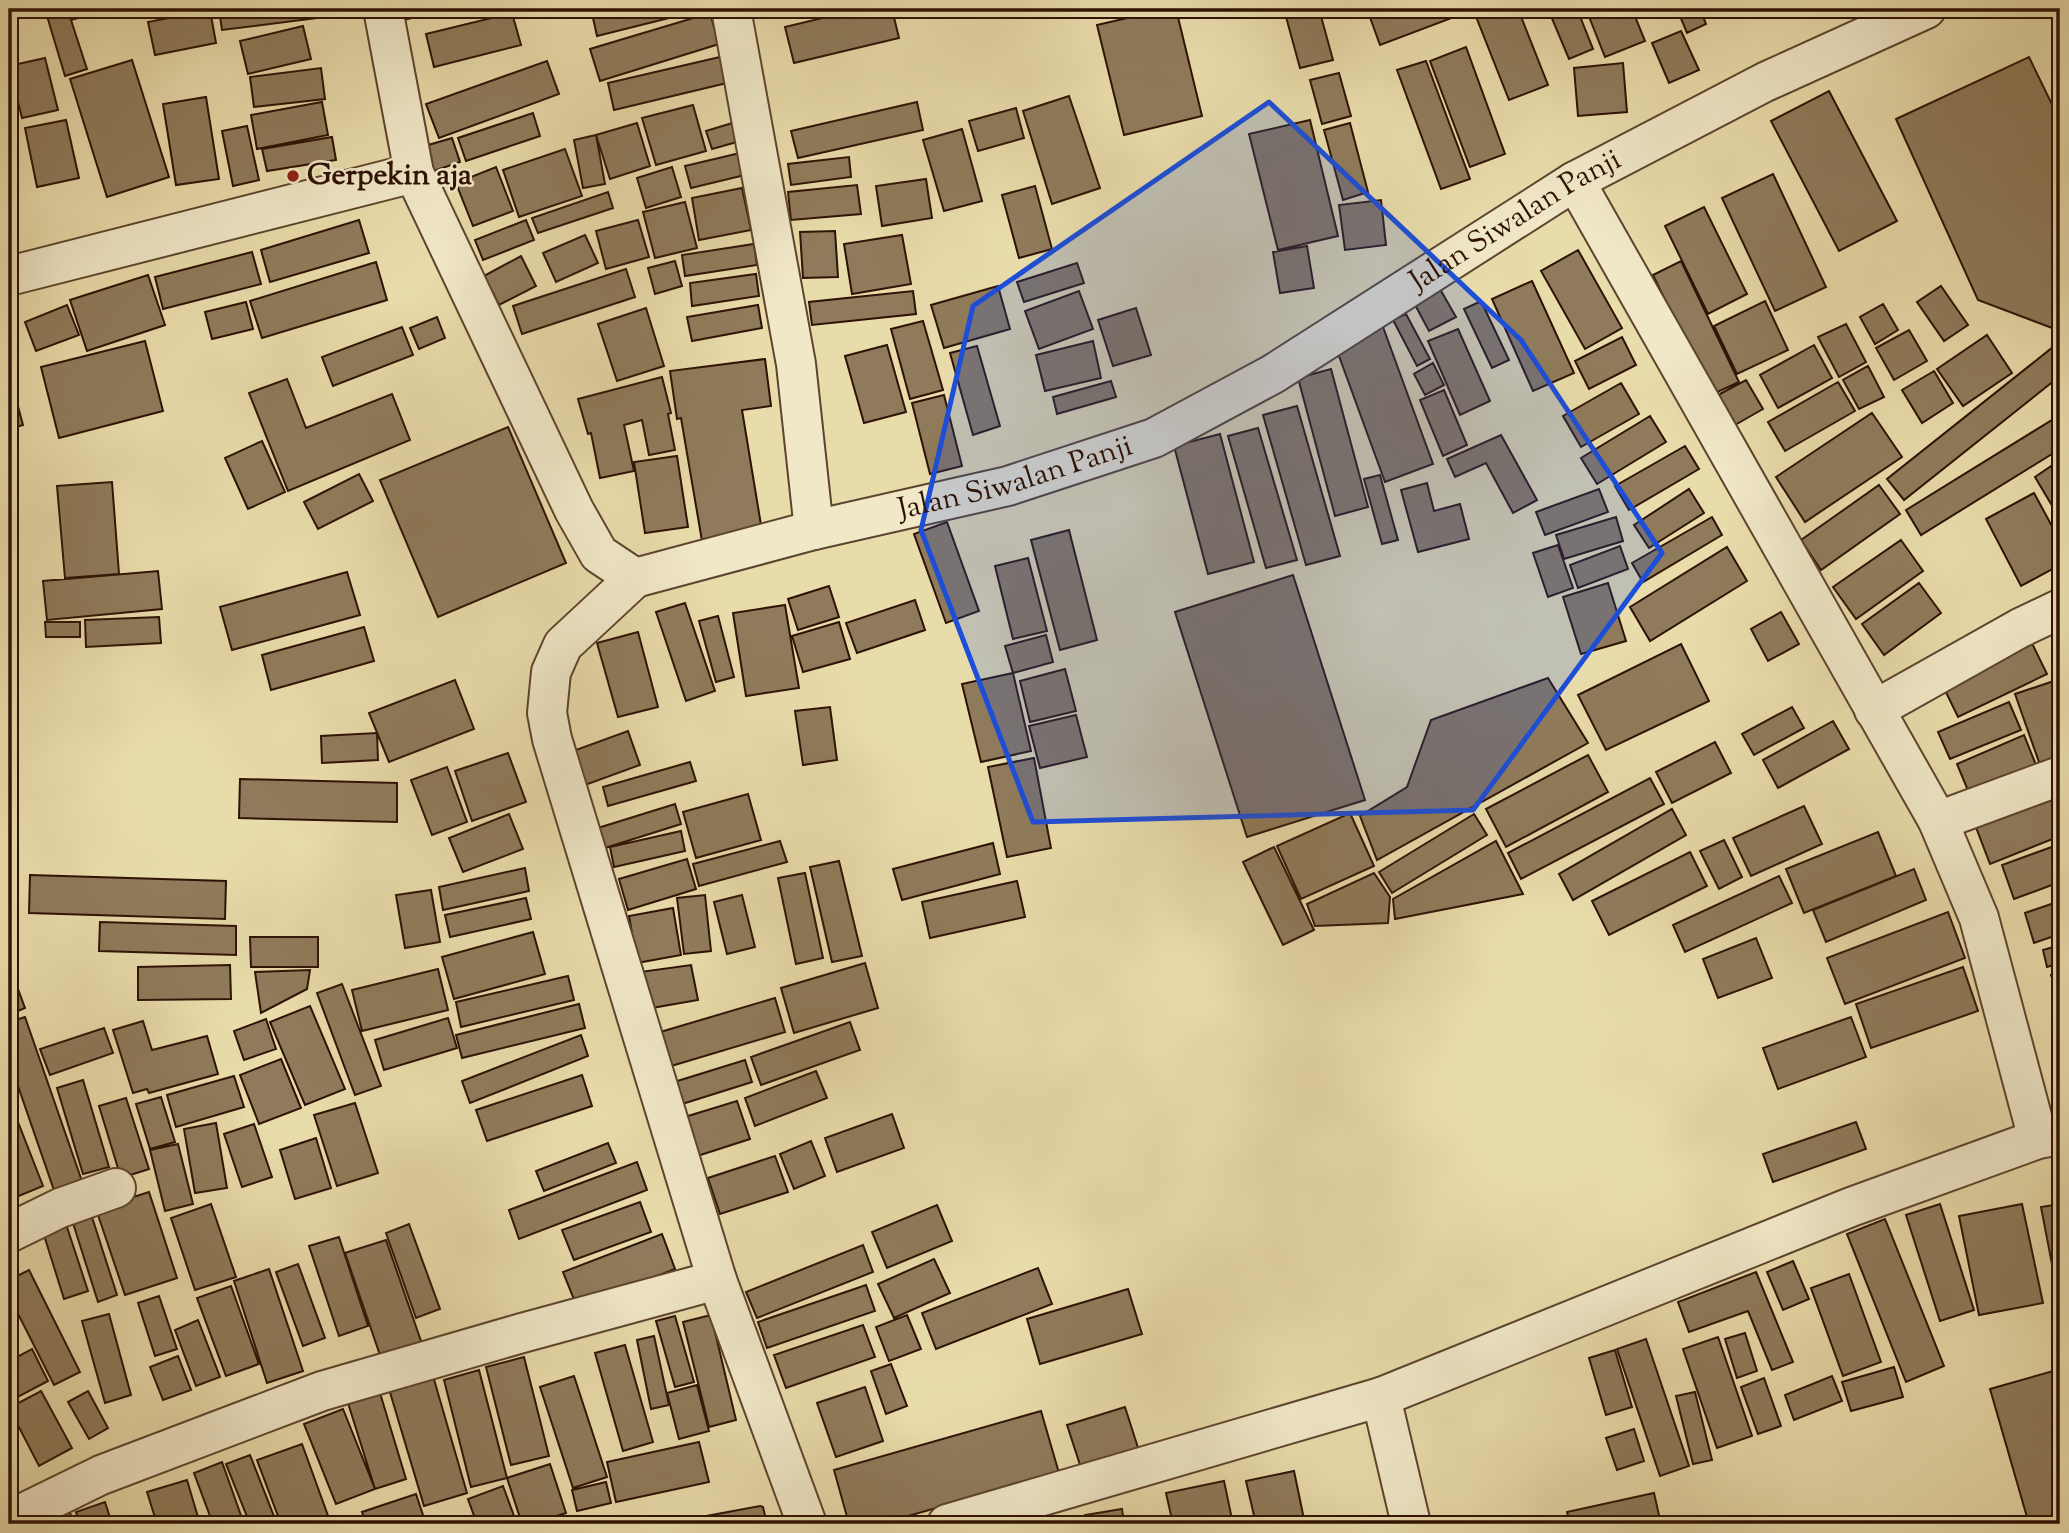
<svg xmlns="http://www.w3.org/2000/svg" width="2069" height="1533" font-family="'Sorts Mill Goudy',serif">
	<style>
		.building { fill: #8f7b5b; stroke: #2e1205; stroke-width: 2 }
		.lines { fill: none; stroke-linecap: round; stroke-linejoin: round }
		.minor-casing { stroke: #5d442e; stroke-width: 42 }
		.minor { stroke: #f1e8c8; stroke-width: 38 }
		.marked { fill: #1d4ed8; fill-opacity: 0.2; stroke: #1d4ed8; stroke-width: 5; stroke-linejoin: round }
		.poi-dot { fill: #8f2418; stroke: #f1e8c8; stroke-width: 2.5 }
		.labels { text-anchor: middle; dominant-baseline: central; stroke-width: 5; stroke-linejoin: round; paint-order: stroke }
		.poi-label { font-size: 30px; font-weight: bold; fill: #2e1205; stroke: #f1e8c8; text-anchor: start }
		.street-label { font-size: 30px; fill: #2e1205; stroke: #f1e8c8 }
	</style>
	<rect width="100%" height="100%" fill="#e9dcab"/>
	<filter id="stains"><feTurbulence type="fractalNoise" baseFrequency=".00286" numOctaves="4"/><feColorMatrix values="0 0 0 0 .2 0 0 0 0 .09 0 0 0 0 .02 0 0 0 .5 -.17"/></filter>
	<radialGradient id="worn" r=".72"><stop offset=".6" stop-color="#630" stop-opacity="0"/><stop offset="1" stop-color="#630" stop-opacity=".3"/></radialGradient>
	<path class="building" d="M48 9H111L71 20 87 69 65 76 47 16 50 15Z
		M219 9H317L318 18 222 30Z
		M396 9H446V10L399 21Z
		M591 9H692L693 12 597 36Z
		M860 9H892L899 38 794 63 785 27Z
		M1166 9H1176L1202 116 1124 135 1097 25Z
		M1300 9H1319L1333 60 1300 68 1285 13Z
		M1367 9H1455L1457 16 1380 45Z
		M1473 9H1518L1548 85 1509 100Z
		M1548 9H1577L1593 49 1569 59Z
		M1586 9H1632L1645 41 1605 57Z
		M1677 9H1700L1706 24 1687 33Z
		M1760 9H1786L1762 17Z
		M210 10 216 43 155 55 148 22Z
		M512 13 521 45 434 67 426 34Z
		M710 13 719 44 600 81 590 49Z
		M303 26 311 59 248 74 240 41Z
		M1681 31 1699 70 1669 83 1652 43Z
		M1466 47 1505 154 1470 167 1430 61Z
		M720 57 727 83 614 110 608 83Z
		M2029 57 2060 121V331L1978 300 1896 119Z
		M45 58 58 110 22 118 9 66Z
		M132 60 169 177 107 197 70 79Z
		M547 61 559 94 439 138 426 104Z
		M1426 61 1470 179 1441 189 1397 70Z
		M1623 63 1627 112 1578 116 1574 68Z
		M321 68 325 99 254 107 250 77Z
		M1339 73 1351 116 1322 124 1310 80Z
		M1829 91 1897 221 1839 251 1771 121Z
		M1069 96 1100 188 1052 204 1023 111Z
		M206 97 219 179 176 185 163 104Z
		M322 102 328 135 257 149 251 115Z
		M917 102 923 130 798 158 791 131Z
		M693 105 706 151 656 165 642 118Z
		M1016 108 1024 138 978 151 969 121Z
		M533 113 540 136 466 161 458 138Z
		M66 120 79 178 37 187 25 128Z
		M1310 120 1338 236 1278 250 1249 134Z
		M739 121 744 140 712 149 706 131Z
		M637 123 650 166 610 179 596 135Z
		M1350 123 1368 192 1343 200 1324 130Z
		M247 126 259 180 233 186 222 131Z
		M962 129 982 201 944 211 923 140Z
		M596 135 605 184 583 188 574 140Z
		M332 137 336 160 267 171 262 149Z
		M452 138 460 162 434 171 425 146Z
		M565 149 582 196 519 217 503 170Z
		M740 153 745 175 691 188 685 166Z
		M849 157 851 177 791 185 788 164Z
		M496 167 513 211 473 226 456 183Z
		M672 167 681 197 646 208 637 178Z
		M1773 174 1826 287 1775 311 1722 198Z
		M926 179 932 218 882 226 876 186Z
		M857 185 861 214 791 220 788 192Z
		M1035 186 1052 249 1019 258 1002 195Z
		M742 188 751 230 699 240 692 198Z
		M608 192 613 208 538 233 532 218Z
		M1381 200 1386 245 1345 250 1339 205Z
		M685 202 697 248 655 258 643 212Z
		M1704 207 1747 294 1708 314 1665 226Z
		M359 220 369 253 270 282 261 250Z
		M526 220 534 240 483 260 475 240Z
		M638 220 649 257 606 269 596 231Z
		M835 231 838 277 803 278 800 232Z
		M585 235 598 263 556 282 543 253Z
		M902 235 911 284 852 294 844 244Z
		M754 244 757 265 685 276 682 255Z
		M1307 246 1314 288 1280 293 1273 252Z
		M1578 250 1622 328 1585 349 1541 271Z
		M252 252 261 284 163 309 155 277Z
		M521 256 536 286 499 305 484 276Z
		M675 261 682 286 655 294 648 268Z
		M1681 261 1739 382 1711 395 1653 275Z
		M376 262 387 300 262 338 250 301Z
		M1077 263 1084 283 1024 302 1017 282Z
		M626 269 635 297 522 334 513 306Z
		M756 274 759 296 692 306 690 283Z
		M148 275 165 325 87 351 70 300Z
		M1532 281 1574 373 1533 391 1492 299Z
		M998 286 1010 329 944 348 931 305Z
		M1941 286 1968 325 1944 341 1917 302Z
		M1440 289 1456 317 1429 331 1414 303Z
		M913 291 916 314 812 325 809 302Z
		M1079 291 1093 329 1039 349 1025 311Z
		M1481 301 1509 360 1492 368 1464 309Z
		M1765 301 1788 350 1737 374 1714 326Z
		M246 302 253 329 212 339 205 312Z
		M1883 304 1898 330 1875 344 1860 317Z
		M67 305 79 335 36 351 25 322Z
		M758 305 762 328 692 341 687 317Z
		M646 308 664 366 617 381 598 324Z
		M1136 308 1151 355 1113 366 1098 320Z
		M1406 314 1430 359 1417 366 1393 320Z
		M437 317 445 338 419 349 410 328Z
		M923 321 943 390 910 399 891 329Z
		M1846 324 1866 362 1839 377 1818 337Z
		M402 327 413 355 333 386 322 357Z
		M1383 327 1433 464 1385 482 1335 345Z
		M1458 329 1490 401 1460 415 1428 341Z
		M1909 330 1927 361 1894 380 1876 348Z
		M1987 335 2012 373 1963 406 1937 369Z
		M1622 337 1636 365 1589 389 1575 361Z
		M145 341 163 411 59 438 41 367Z
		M1093 341 1101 378 1045 391 1036 355Z
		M887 345 906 412 864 423 845 356Z
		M1814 345 1832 378 1778 408 1760 375Z
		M977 346 1000 426 973 435 950 353Z
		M2053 347 2060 355V376L1904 500 1887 479Z
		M765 359 771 406 742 410 762 531 702 541 681 418 677 419 670 371Z
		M1433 363 1444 385 1425 395 1414 374Z
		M1868 366 1884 397 1859 409 1843 380Z
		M1331 369 1368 507 1335 516 1298 378Z
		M1934 371 1953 403 1922 423 1902 390Z
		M9 373 23 425 9 429Z
		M662 377 671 413 668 414 675 450 649 455 642 420 624 425 634 471 600 478 591 433 588 434 578 399Z
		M287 379 306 428 392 394 410 440 288 491 249 393Z
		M1746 380 1763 409 1735 425 1718 395Z
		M1111 381 1116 397 1057 414 1053 397Z
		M1838 382 1855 411 1785 451 1768 422Z
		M1621 383 1639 414 1581 447 1563 416Z
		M1444 390 1467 445 1443 456 1420 400Z
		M944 395 962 466 930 474 912 403Z
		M1297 406 1340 556 1306 565 1263 415Z
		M1872 413 1902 457 1805 522 1776 477Z
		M2060 415V449L1921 535 1906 510Z
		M1650 416 1666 442 1597 484 1581 458Z
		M508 427 566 563 438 617 380 480Z
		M1258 428 1297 560 1266 568 1228 436Z
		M1220 434 1254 562 1208 574 1174 446Z
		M1501 435 1537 500 1513 513 1486 463 1455 477 1447 459Z
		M262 441 285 492 248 509 225 458Z
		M1685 446 1699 469 1629 510 1615 486Z
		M677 456 688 527 645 533 634 462Z
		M2060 460V519L2035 477Z
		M359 474 373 501 318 529 304 502Z
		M1380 475 1398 540 1382 544 1364 479Z
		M112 482 119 574 65 578 57 486Z
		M1427 483 1434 511 1460 504 1469 539 1418 552 1401 490Z
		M1879 485 1900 514 1821 570 1801 540Z
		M1599 489 1608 512 1545 535 1536 512Z
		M1689 489 1704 513 1649 548 1634 525Z
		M2034 493 2060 541V565L2021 586 1986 519Z
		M1616 517 1623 541 1564 559 1556 535Z
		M1712 517 1722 535 1643 582 1632 563Z
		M947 522 979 611 946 623 914 534Z
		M1069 530 1097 640 1060 650 1031 540Z
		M1901 540 1923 571 1856 619 1833 587Z
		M1558 545 1573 588 1548 597 1533 553Z
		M1620 546 1628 569 1578 588 1570 565Z
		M1727 547 1747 581 1650 641 1630 607Z
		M1028 558 1047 631 1013 639 995 566Z
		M158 571 162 609 47 620 43 581Z
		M347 572 360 615 232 650 220 607Z
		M1293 575 1365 800 1247 837 1175 612Z
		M1608 583 1626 641 1581 654 1563 597Z
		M1919 583 1941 613 1884 655 1862 624Z
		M829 586 839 617 798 630 788 599Z
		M915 600 925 630 857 653 846 623Z
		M685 603 715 691 686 701 656 612Z
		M785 605 799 688 746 696 733 613Z
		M1781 612 1799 644 1768 661 1751 629Z
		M2060 614V653L2046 621Z
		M718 616 734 677 716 682 699 621Z
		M159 617 161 643 86 647 85 620Z
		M45 622H80V637H46Z
		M839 622 850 659 803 672 792 636Z
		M364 627 374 661 271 690 262 655Z
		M638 632 658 707 618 717 597 643Z
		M1046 635 1053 662 1013 673 1005 646Z
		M2029 637 2047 674 1958 717 1940 680Z
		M1681 644 1709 701 1606 750 1578 695Z
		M1065 669 1076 711 1030 722 1020 681Z
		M1013 673 1031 751 981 762 962 684Z
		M1548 678 1588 743 1377 860 1360 816 1407 787 1431 720Z
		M2060 679V758L2040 765 2015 694Z
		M455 680 474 729 389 762 369 713Z
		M2009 702 2021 730 1950 759 1938 732Z
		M830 707 837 760 803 765 795 711Z
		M1792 707 1804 728 1754 755 1742 734Z
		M1076 715 1087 757 1040 768 1029 726Z
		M1833 721 1849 749 1778 788 1763 760Z
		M628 731 640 765 585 785 573 751Z
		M377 733 378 760 322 763 321 736Z
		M2024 735 2036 765 1969 793 1957 764Z
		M1715 742 1731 773 1672 803 1656 772Z
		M508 753 526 802 472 821 455 771Z
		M1588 755 1608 792 1506 847 1486 809Z
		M1034 758 1051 848 1007 857 988 767Z
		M690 762 696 781 608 806 603 787Z
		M447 767 467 822 432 835 411 780Z
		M1650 778 1664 804 1521 879 1508 853Z
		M240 779 397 783V822L239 818Z
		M2053 791 2060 809V836L1990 864 1974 822Z
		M748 794 761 840 696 858 683 812Z
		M675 804 681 824 605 848 598 828Z
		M1804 806 1822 844 1751 876 1733 838Z
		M1672 809 1686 835 1573 900 1559 874Z
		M1350 813 1374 866 1301 899 1277 846Z
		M509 814 523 849 463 872 449 838Z
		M1474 814 1487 835 1392 893 1379 872Z
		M681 831 685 851 614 867 610 847Z
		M1878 832 1896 876 1804 913 1786 869Z
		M1724 840 1742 877 1719 889 1700 851Z
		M780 841 787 862 699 886 693 864Z
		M1496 841 1523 894 1395 919 1393 899Z
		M993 843 1000 874 902 900 893 869Z
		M2060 844V882L2014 899 2002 865Z
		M1274 847 1314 930 1283 945 1243 862Z
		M1690 852 1707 886 1609 935 1592 901Z
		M687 859 696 889 628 910 619 879Z
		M839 861 862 956 832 962 810 867Z
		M525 868 529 891 443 910 439 887Z
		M1914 869 1926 900 1826 942 1813 910Z
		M805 873 823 958 796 964 778 878Z
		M1374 873 1390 897 1388 923 1315 926 1307 904Z
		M30 875 226 881 225 919 29 913Z
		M1779 876 1792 903 1685 952 1673 925Z
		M1017 881 1025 917 930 938 922 902Z
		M431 890 440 942 405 948 396 895Z
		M705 895 711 951 684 954 677 898Z
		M742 895 755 947 727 954 714 902Z
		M526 898 531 919 450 937 445 915Z
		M2060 901V934L2034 943 2025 913Z
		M673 908 681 955 637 963 629 916Z
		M1948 912 1965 958 1845 1004 1827 958Z
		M100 922 236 926V955L99 951Z
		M533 932 545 974 454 999 442 957Z
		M250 937H318V967H251Z
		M1756 938 1772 978 1718 998 1703 959Z
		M2060 945V963L2047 967 2043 950Z
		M865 963 878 1008 794 1033 781 988Z
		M230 965 231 999 138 1000V967Z
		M691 965 698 1000 646 1009 640 972Z
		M1963 967 1978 1011 1871 1048 1856 1004Z
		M438 969 448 1010 362 1031 352 990Z
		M310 970 307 989 261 1013 255 972Z
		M2060 972V998L2059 999 2051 975Z
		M12 973 25 1008 9 1015V974Z
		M568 976 574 1000 461 1027 456 1002Z
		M342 984 381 1086 355 1095 317 993Z
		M775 998 785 1032 668 1067 657 1033Z
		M579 1004 585 1028 462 1058 456 1035Z
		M310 1006 345 1089 305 1105 270 1022Z
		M25 1017 84 1187 56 1196 9 1060V1022Z
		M1851 1017 1866 1057 1778 1089 1763 1048Z
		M448 1018 457 1048 384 1070 375 1040Z
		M266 1019 276 1049 244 1060 234 1031Z
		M143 1021 152 1050 207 1036 218 1074 149 1093 147 1089 133 1093 113 1030Z
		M850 1022 860 1050 761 1085 751 1057Z
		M2060 1023V1061L2052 1025Z
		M104 1028 113 1053 50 1075 40 1049Z
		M581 1035 588 1056 470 1103 462 1081Z
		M281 1059 301 1108 259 1124 240 1075Z
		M745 1060 752 1082 679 1105 671 1083Z
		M816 1071 827 1098 755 1126 745 1098Z
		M582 1075 592 1106 487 1141 476 1110Z
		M234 1076 244 1107 176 1127 167 1095Z
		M83 1080 109 1167 83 1174 57 1088Z
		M161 1097 175 1142 150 1149 136 1104Z
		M126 1098 149 1169 121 1178 99 1106Z
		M9 1099 43 1186 9 1200Z
		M737 1101 750 1139 688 1159 675 1120Z
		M355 1103 378 1173 337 1186 314 1115Z
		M892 1114 904 1148 837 1172 825 1138Z
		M1856 1122 1866 1149 1773 1182 1763 1154Z
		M216 1123 227 1188 195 1193 184 1129Z
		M254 1124 272 1177 242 1187 224 1134Z
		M316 1138 331 1188 295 1199 280 1150Z
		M811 1141 825 1176 794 1189 780 1154Z
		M608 1143 616 1163 544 1191 536 1171Z
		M178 1144 193 1204 165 1211 150 1150Z
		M775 1156 788 1192 720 1214 708 1178Z
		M637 1162 647 1190 519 1239 509 1210Z
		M149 1192 177 1278 125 1295 96 1209Z
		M640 1202 651 1232 574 1260 562 1230Z
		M211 1204 236 1277 195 1290 171 1218Z
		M1940 1204 1974 1310 1940 1321 1906 1215Z
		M2022 1204 2043 1303 1979 1315 1959 1216Z
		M2060 1204V1306L2041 1207Z
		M937 1205 952 1241 887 1268 872 1232Z
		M91 1214 117 1295 98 1302 72 1220Z
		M1885 1219 1944 1366 1906 1382 1847 1234Z
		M66 1224 88 1291 64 1299 43 1232Z
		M409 1224 440 1309 416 1318 386 1233Z
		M662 1234 675 1269 577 1307 563 1272Z
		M339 1237 368 1326 339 1336 309 1246Z
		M386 1240 422 1344 381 1358 345 1253Z
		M863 1245 873 1272 757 1318 746 1292Z
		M934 1259 950 1293 894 1318 878 1284Z
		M1793 1261 1809 1299 1783 1310 1767 1272Z
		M298 1264 325 1338 303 1346 276 1272Z
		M1038 1268 1052 1304 936 1349 922 1313Z
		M269 1269 303 1371 267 1383 234 1281Z
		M29 1270 80 1372 54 1385 9 1296V1280Z
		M1756 1272 1793 1362 1772 1370 1748 1311 1689 1332 1678 1302Z
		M1849 1274 1881 1362 1843 1376 1811 1288Z
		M866 1285 875 1311 767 1348 758 1322Z
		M231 1286 259 1364 226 1376 197 1298Z
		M1128 1289 1142 1334 1040 1364 1027 1319Z
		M159 1296 177 1349 155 1356 138 1303Z
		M109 1314 131 1395 105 1403 82 1321Z
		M711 1315 736 1420 709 1427 683 1322Z
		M907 1315 921 1349 889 1361 876 1327Z
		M675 1316 694 1382 675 1387 656 1321Z
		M198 1320 220 1377 196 1386 175 1330Z
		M863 1325 875 1357 786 1388 774 1355Z
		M1745 1333 1757 1371 1737 1378 1725 1339Z
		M654 1336 669 1405 651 1409 637 1340Z
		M1718 1337 1752 1436 1717 1448 1683 1349Z
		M1646 1339 1689 1466 1660 1476 1617 1349Z
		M625 1345 653 1442 623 1451 595 1353Z
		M32 1349 48 1381 12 1400 9 1394V1361Z
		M1615 1350 1632 1407 1606 1415 1589 1358Z
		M178 1356 191 1390 163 1400 150 1367Z
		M524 1357 549 1456 511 1465 486 1367Z
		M891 1364 907 1406 886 1414 871 1371Z
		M1894 1367 1903 1397 1851 1411 1842 1382Z
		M2060 1369V1524H2029L1990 1389Z
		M479 1370 507 1478 471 1487 444 1380Z
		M433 1376 467 1493 424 1506 389 1389Z
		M574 1376 607 1477 573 1488 540 1387Z
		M1832 1376 1842 1401 1794 1420 1785 1395Z
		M1764 1378 1781 1426 1758 1434 1741 1387Z
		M697 1385 709 1431 679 1439 667 1393Z
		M865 1387 883 1441 836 1457 817 1403Z
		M41 1391 72 1448 39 1466 9 1408Z
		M88 1391 108 1428 89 1439 68 1402Z
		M1695 1392 1712 1460 1693 1464 1676 1396Z
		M380 1393 406 1479 375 1489 348 1403Z
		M1125 1407 1140 1454 1082 1471 1067 1425Z
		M343 1409 375 1489 336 1504 304 1424Z
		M1041 1411 1059 1473 880 1524H849L834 1470Z
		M1634 1429 1644 1461 1617 1470 1606 1438Z
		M699 1442 709 1482 616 1502 607 1462Z
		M302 1444 331 1524H281L257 1460Z
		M9 1451 17 1469 9 1473Z
		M250 1455 277 1524H250L226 1464Z
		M222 1462 244 1524H213L194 1473Z
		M550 1464 566 1513 531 1524H522L507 1478Z
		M1294 1471 1305 1524H1256L1246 1481Z
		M187 1480 200 1524H157L147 1492Z
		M1224 1481 1233 1524H1173L1166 1493Z
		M606 1482 611 1503 577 1511 572 1490Z
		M503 1486 517 1524H477L468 1499Z
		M1654 1493 1661 1524H1570L1567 1512Z
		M416 1494 426 1524H366L362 1512Z
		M105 1502 112 1524H80L76 1512Z
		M67 1504 74 1524H28Z
		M760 1506 763 1507 767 1524H663Z
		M1122 1509 1124 1524H1086L1085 1515Z
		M619 1516 621 1524H583Z
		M1077 1518 1079 1524H1048Z"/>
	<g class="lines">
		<g class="minor-casing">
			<g id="minor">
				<path id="s1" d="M383 9 414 173 574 510 599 554 635 578 814 530 1008 486 1154 438 1273 374 1575 181 1765 82 1926 9"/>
				<path d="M731 9 796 364 814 530"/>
				<path d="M1575 181 1938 821 1979 918 2038 1139"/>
				<path d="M9 276 414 173"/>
				<path d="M635 578 563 645 551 672 547 713 552 739 717 1280 807 1524"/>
				<path d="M1874 710 2020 628 2060 609"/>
				<path d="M1938 821 2060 776"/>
				<path d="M9 1233 60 1208 116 1188"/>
				<path d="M1381 1397 1411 1524"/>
				<path d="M9 1520 101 1475 322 1391 522 1333 717 1280"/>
				<path d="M947 1524 1381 1397 1851 1207 2038 1139 2060 1135"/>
			</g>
		</g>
		<use href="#minor" class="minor"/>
	</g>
	<path class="marked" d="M1269 102 1521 340 1662 553 1473 810 1033 822 921 530 973 306Z"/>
	<circle class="poi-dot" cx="293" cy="176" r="7"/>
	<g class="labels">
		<g class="poi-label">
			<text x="307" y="176">Gerpekin aja</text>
		</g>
		<g class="street-label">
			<text stroke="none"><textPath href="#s1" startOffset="1594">Jalan Siwalan Panji</textPath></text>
			<text stroke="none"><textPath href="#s1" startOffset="1027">Jalan Siwalan Panji</textPath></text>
		</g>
	</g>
	<rect width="2069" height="1533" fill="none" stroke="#e9dcab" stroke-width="35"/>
	<rect x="10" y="10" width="2048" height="1512" fill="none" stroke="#2e1205" stroke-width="3.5"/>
	<rect x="18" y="18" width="2034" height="1498" fill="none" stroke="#2e1205" stroke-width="2"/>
	<rect width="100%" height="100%" filter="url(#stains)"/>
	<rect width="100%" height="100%" fill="url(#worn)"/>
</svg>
